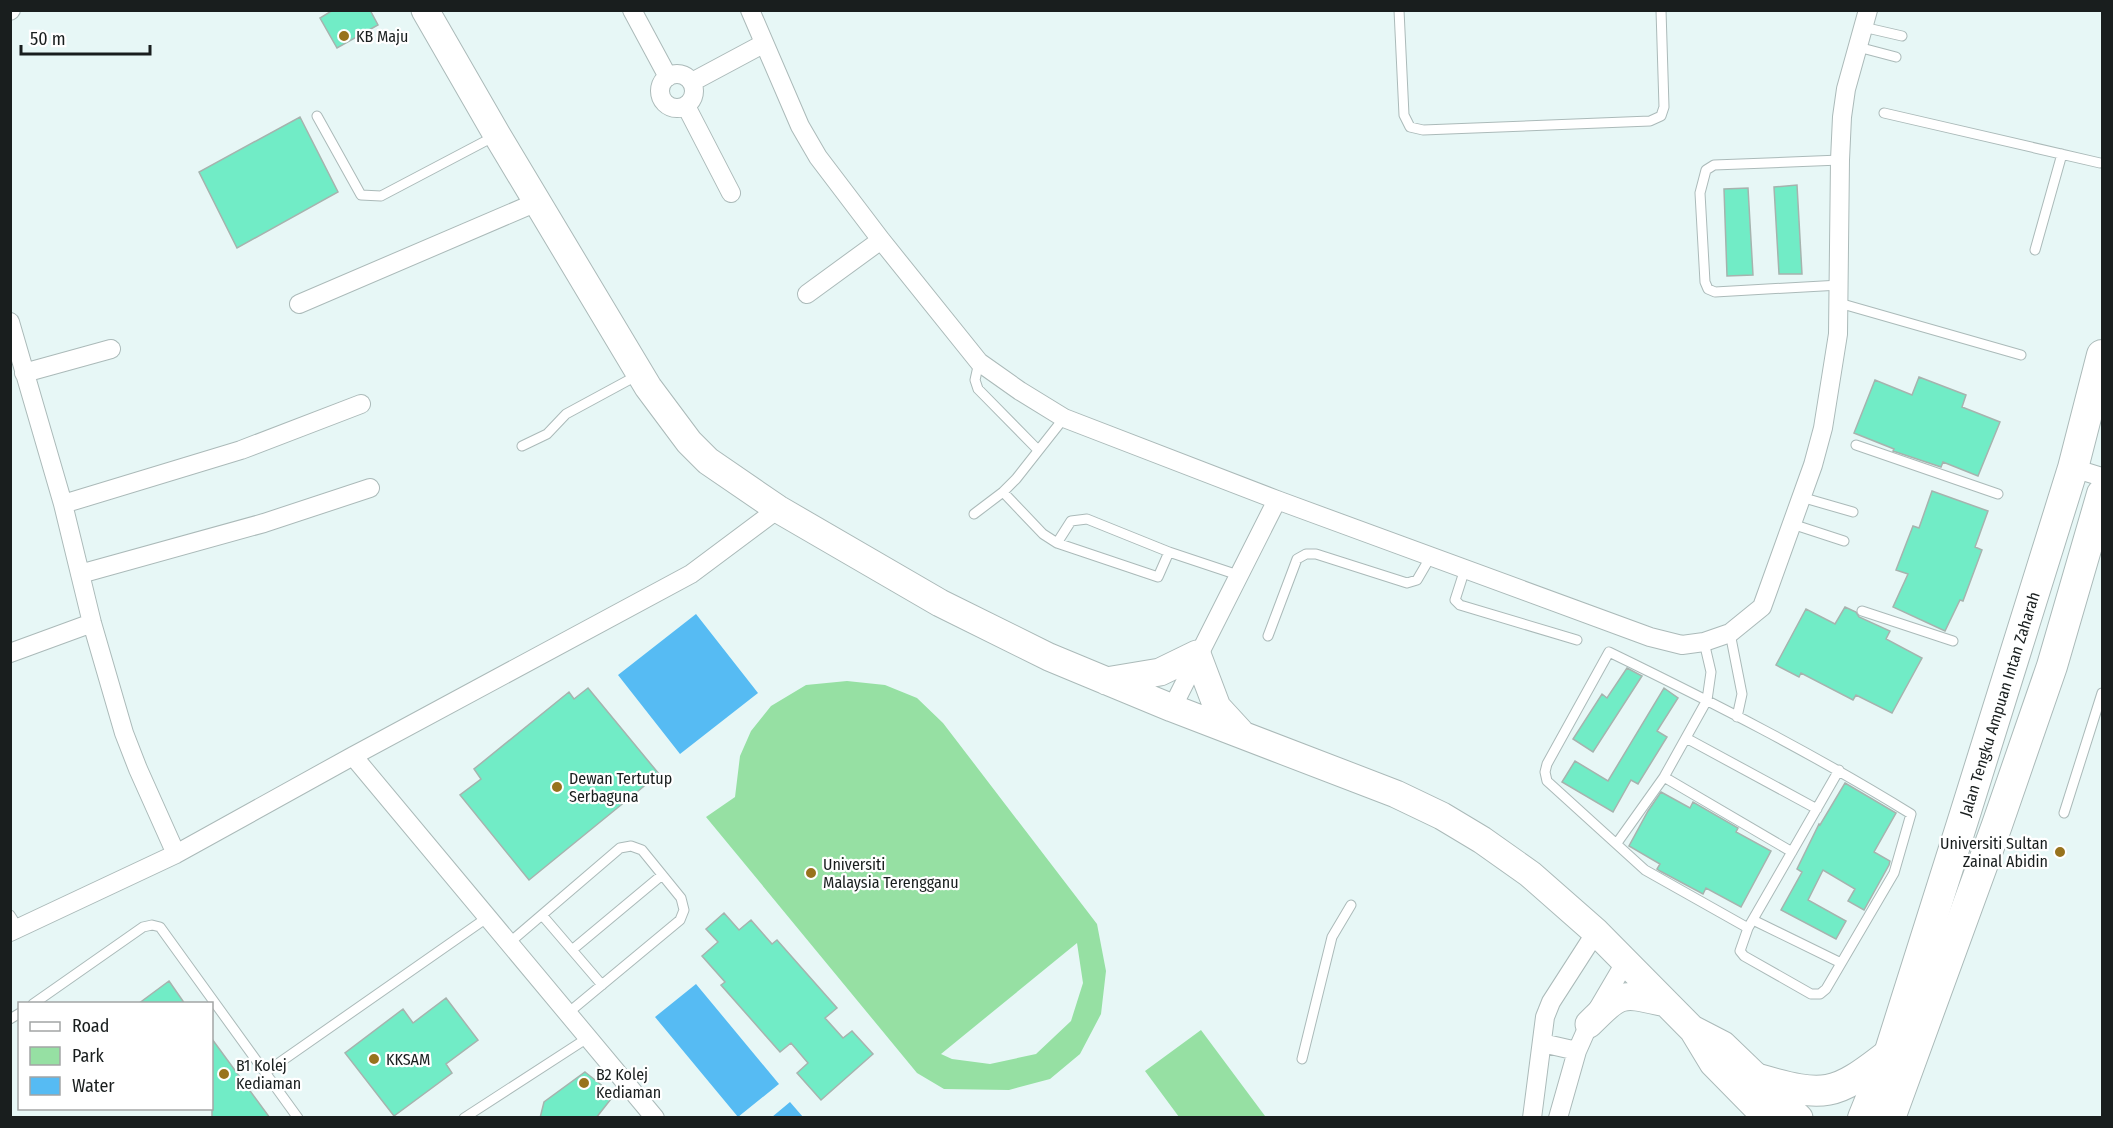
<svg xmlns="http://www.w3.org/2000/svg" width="2113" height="1128" font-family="'Fira Sans Condensed',sans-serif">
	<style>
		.green { fill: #96e0a3; fill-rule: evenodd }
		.water { fill: #56bbf3 }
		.building { fill: #71ecc6; stroke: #a6b3ae; stroke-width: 1.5 }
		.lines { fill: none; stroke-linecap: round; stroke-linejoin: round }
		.lane-casing { stroke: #abbab9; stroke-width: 11 }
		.street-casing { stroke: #abbab9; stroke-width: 20 }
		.secondary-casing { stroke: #abbab9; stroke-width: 29 }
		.primary-casing { stroke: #abbab9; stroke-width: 32 }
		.lane { stroke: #fff; stroke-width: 9 }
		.street { stroke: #fff; stroke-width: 18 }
		.secondary { stroke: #fff; stroke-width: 27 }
		.primary { stroke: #fff; stroke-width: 30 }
		.poi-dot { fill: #98731d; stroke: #fff; stroke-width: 2 }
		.labels { text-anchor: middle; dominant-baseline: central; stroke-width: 4.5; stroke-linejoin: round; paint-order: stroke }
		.poi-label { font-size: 16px; fill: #191e1e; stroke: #fff; text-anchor: start }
		.street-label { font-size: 16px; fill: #191e1e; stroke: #fff }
	</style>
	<rect width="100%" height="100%" fill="#e7f7f6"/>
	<path class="green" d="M847 681 885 685 917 698 943 723 1097 924 1106 971 1101 1014 1080 1054 1050 1079 1009 1090 944 1089 917 1073 706 817 735 797 740 756 751 731 771 706 806 685ZM1077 943 1083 983 1071 1021 1036 1054 990 1064 952 1059 941 1054Z
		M1201 1030 1265 1116 1264 1117H1179L1145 1071Z"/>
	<path class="water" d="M696 614 758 693 680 754 618 675Z
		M696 984 779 1084 738 1117 655 1017Z
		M790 1102 803 1117H772Z"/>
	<path class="building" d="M333 10H370L378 25 337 48 320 18Z
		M300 117 338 192 237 248 199 172Z
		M1797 185 1802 274H1779L1774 187Z
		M1748 188 1753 275 1727 276 1724 189Z
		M1919 377 1966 395 1962 407 2000 422 1978 476 1943 462 1941 467 1893 451 1894 449 1854 433 1875 380 1912 395Z
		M1932 491 1988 511 1975 547 1982 550 1963 601 1960 600 1945 631 1893 607 1908 574 1896 570 1913 526 1919 528Z
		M1845 607 1856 612 1859 617 1890 631 1886 639 1922 658 1892 713 1856 695 1853 700 1801 673 1799 677 1776 665 1806 609 1835 624Z
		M1627 668 1642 676 1593 752 1573 739 1602 694 1607 698Z
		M588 688 659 774 529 880 460 795 481 779 474 769 569 692 574 699Z
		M1664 688 1678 698 1657 731 1667 737 1638 784 1631 780 1613 812 1562 782 1575 761 1608 781Z
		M1845 783 1896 813 1874 852 1890 861 1889 865 1864 910 1848 901 1855 889 1823 870 1808 900 1846 921 1836 939 1781 910 1802 872 1797 869 1819 824 1820 825Z
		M1661 792 1690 808 1693 802 1738 828 1736 832 1771 851 1741 907 1706 888 1703 894 1660 871 1657 869 1660 864 1629 846 1648 811Z
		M724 913 739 930 751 920 772 944 777 940 837 1008 825 1018 843 1038 852 1031 873 1054 821 1100 797 1073 808 1063 791 1043 780 1052 721 985 725 982 702 956 718 942 706 929Z
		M169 981 185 1004H138Z
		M446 998 478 1040 446 1064 452 1073 394 1116 345 1053 403 1009 413 1023Z
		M212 1039 270 1118H212Z
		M585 1072 614 1095 596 1118H540L544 1102Z"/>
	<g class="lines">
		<g class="lane-casing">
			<path id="lane" d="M1399 10 1404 115 1410 127 1423 130 1650 121 1661 116 1664 107 1661 10
				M1863 27 1902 36
				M1858 47 1896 57
				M1884 113 2100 163
				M317 116 361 195 381 196 495 136
				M2035 250 2062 154
				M1840 285 1715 292 1708 289 1705 282 1700 193 1706 170 1714 165 1840 160
				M1839 303 2021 355
				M979 362 975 380 978 389 1038 450
				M1856 445 1998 494
				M522 446 547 434 566 414 638 375
				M1003 492 1043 534 1057 543 1158 577 1169 552 1238 575
				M1801 497 1853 512
				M974 514 1003 492 1016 479 1064 418
				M1792 524 1844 541
				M1057 543 1071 521 1087 519 1169 552
				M1465 569 1455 600 1460 605 1577 640
				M1862 611 1953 641
				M1730 633 1742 694 1737 717
				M1268 636 1297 559 1306 554H1316L1407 583 1417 580 1431 556
				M1609 652C1712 702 1814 754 1911 814L1894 873 1826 989 1820 994H1811L1744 956 1740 951 1748 928 1645 870 1547 781 1545 772 1547 764Z
				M1686 738 1817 809
				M1664 777 1792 852
				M2064 813 2102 693
				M1617 843 1664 777 1707 700 1711 672 1704 642
				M10 915 19 929
				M542 915 602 985
				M1753 920 1841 963
				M1748 928 1839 770
				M509 943 620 848 631 846 642 850 681 898 684 910 680 920 568 1013
				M572 950 662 875
				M33 1004 143 927 152 925 160 927 298 1118
				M10 1019 20 1013
				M1302 1059 1332 937 1351 905
				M266 1072 488 917
				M464 1118 589 1037"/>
		</g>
		<g class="street-casing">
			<path id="street" d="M632 10 668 77
				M750 10 800 126 818 157 881 240 979 362 1020 391 1064 418 1277 500 1650 637 1682 645 1704 642 1730 633 1762 607 1813 465 1823 428 1838 334 1840 160 1842 117 1846 89 1868 10
				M10 11 11 10
				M660 91a17 17 0 1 1 34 0a17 17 0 1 1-34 0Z
				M692 82 763 44
				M686 106 731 193
				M807 294 881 240
				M299 304 537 202
				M10 322 63 504 92 623 124 733 138 769 176 854
				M24 373 111 349
				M2073 468 2102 477
				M63 504 241 450 361 404
				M80 574 264 523 370 488
				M10 653 92 623
				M1172 708 1277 500
				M353 756 655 1118
				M10 932 176 854 353 756 691 574 778 509
				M1542 1043 1577 1051
				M1532 1118 1545 1017 1551 1002 1596 932
				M1558 1118 1577 1051 1589 1024 1626 961"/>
		</g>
		<g class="secondary-casing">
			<path id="secondary" d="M425 10 497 135 648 387 689 442 708 461 778 509 940 603 1049 657 1172 708 1396 794 1442 816 1482 840 1530 874 1596 932 1693 1030 1713 1063 1767 1118
				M1106 681 1160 672 1197 654 1217 707 1240 732
				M1589 1024C1622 991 1621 993 1666 1003
				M1694 1030 1723 1045 1799 1118"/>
		</g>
		<g class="primary-casing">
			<g id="primary">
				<path d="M1758 1079C1825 1098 1834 1097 1889 1054"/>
				<path id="s1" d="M1863 1118 1889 1054 1965 814 2073 468 2102 355"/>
				<path d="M1890 1118 1997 825 2052 666 2102 494"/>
			</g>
		</g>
		<use href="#lane" class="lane"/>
		<use href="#street" class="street"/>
		<use href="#secondary" class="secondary"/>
		<use href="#primary" class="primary"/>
	</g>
	<g class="poi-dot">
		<circle cx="344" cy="36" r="6"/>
		<circle cx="557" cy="787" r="6"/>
		<circle cx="2060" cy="852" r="6"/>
		<circle cx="811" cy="873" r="6"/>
		<circle cx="374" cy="1059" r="6"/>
		<circle cx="224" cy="1074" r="6"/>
		<circle cx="584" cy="1083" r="6"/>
	</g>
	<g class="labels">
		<g class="poi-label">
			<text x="356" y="36">KB Maju</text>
			<text x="569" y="778">Dewan Tertutup<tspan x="569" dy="18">Serbaguna</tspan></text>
			<text x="2048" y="843" text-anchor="end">Universiti Sultan<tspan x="2048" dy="18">Zainal Abidin</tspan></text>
			<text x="823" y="864">Universiti<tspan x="823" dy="18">Malaysia Terengganu</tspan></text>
			<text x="386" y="1059">KKSAM</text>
			<text x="236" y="1065">B1 Kolej<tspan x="236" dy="18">Kediaman</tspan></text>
			<text x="596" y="1074">B2 Kolej<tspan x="596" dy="18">Kediaman</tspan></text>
		</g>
		<g class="street-label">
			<text stroke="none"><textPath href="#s1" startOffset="436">Jalan Tengku Ampuan Intan Zaharah</textPath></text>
		</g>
	</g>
	<rect width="2113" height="1128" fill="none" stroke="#191e1e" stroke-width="24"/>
	<rect x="18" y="1002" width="195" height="108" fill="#ffffff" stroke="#a3a5a5" stroke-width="1.5"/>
	<rect x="30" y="1022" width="30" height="9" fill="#ffffff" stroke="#a3a5a5" stroke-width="1.5"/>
	<text x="72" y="1032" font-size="18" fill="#191e1e">Road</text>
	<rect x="30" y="1047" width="30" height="18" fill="#96e0a3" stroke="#a3a5a5" stroke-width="1.5"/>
	<text x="72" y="1062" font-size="18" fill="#191e1e">Park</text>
	<rect x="30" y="1077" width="30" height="18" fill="#56bbf3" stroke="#a3a5a5" stroke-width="1.5"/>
	<text x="72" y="1092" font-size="18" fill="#191e1e">Water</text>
	<path d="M21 45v9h129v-9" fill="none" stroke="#191e1e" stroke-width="3"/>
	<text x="30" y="45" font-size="18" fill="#191e1e" stroke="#ffffff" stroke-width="4.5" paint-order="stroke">50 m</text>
</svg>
